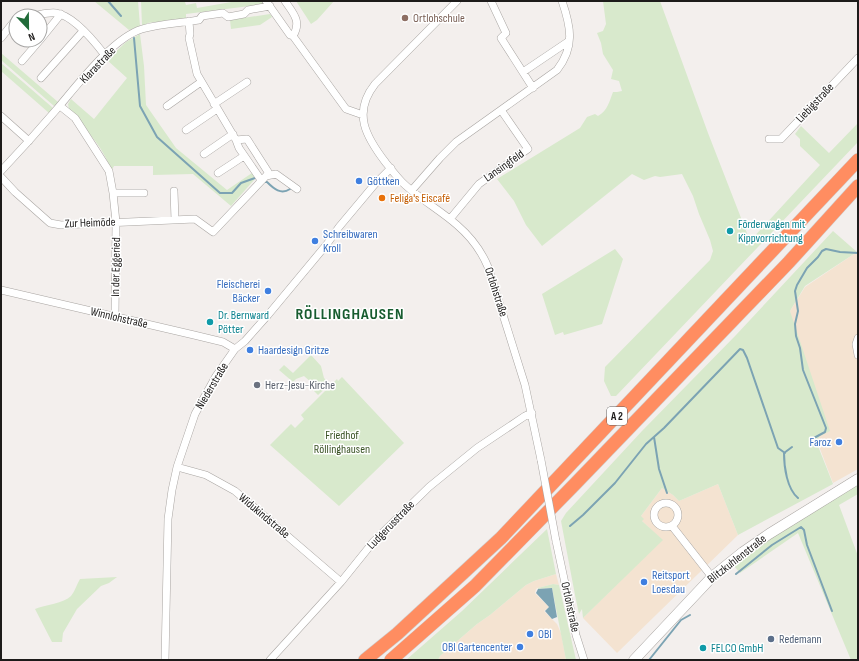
<svg xmlns="http://www.w3.org/2000/svg" width="859" height="661" font-family="'Sofia Sans Condensed',sans-serif">
	<style>
		.commercial { fill: #f4e3d1 }
		.green { fill: #d8e9cc }
		.water { fill: #7ca3b3 }
		.lines { fill: none; stroke-linecap: round; stroke-linejoin: round }
		.stream { stroke: #7ca3b3; stroke-width: 2 }
		.minor-casing { stroke: #a9a5a2; stroke-width: 8 }
		.secondary-casing { stroke: #a9a5a2; stroke-width: 11 }
		.motorway-casing { stroke: #cdcdcd; stroke-width: 14 }
		.minor { stroke: #fff; stroke-width: 7 }
		.secondary { stroke: #fff; stroke-width: 10 }
		.motorway { stroke: #ff8d61; stroke-width: 13 }
		.minor-bridge-casing { stroke: #a9a5a2; stroke-width: 8; stroke-linecap: butt }
		.minor-bridge { stroke: #fff; stroke-width: 7 }
		.education-dot { fill: #8d6e63; stroke: #fff; stroke-width: 1.5 }
		.shop-dot { fill: #3f7fe0; stroke: #fff; stroke-width: 1.5 }
		.food-dot { fill: #e8710a; stroke: #fff; stroke-width: 1.5 }
		.culture-dot { fill: #0f9aa8; stroke: #fff; stroke-width: 1.5 }
		.worship-dot { fill: #6b7280; stroke: #fff; stroke-width: 1.5 }
		.service-dot { fill: #5c6f8a; stroke: #fff; stroke-width: 1.5 }
		.labels { text-anchor: middle; dominant-baseline: central; stroke-width: 3; stroke-linejoin: round; paint-order: stroke }
		.shield { fill: #fff; stroke: #615f5f; stroke-width: 1 }
		.shield-label { font-size: 11px; font-weight: bold; fill: #1d1b1a }
		.education-label { font-size: 12px; fill: #785e54; stroke: #fff; text-anchor: start }
		.street-label { font-size: 12px; fill: #1d1b1a; stroke: #fff }
		.shop-label { font-size: 12px; fill: #366cbe; stroke: #fff; text-anchor: start }
		.food-label { font-size: 12px; fill: #c56008; stroke: #fff; text-anchor: start }
		.culture-label { font-size: 12px; fill: #0d838f; stroke: #fff; text-anchor: start }
		.worship-label { font-size: 12px; fill: #5b616d; stroke: #fff; text-anchor: start }
		.park-label { font-size: 12px; fill: #395223; stroke: #fff }
		.service-label { font-size: 12px; fill: #4e5e75; stroke: #fff; text-anchor: start }
		.district-label { font-size: 16px; font-weight: bold; letter-spacing: 1px; fill: #175c2f; stroke: #fff }
	</style>
	<rect width="100%" height="100%" fill="#f3efed"/>
	<path class="commercial" d="M857 252 858 469 833 483 817 441 790 311 805 287Z
		M718 484 738 535 617 653 583 618 662 540 642 521 641 516 662 488 673 495 679 501Z
		M556 574 559 585 553 584 538 588 536 589 535 593 549 607 544 611 557 624 561 633 566 660H438L440 656 477 624 490 615 526 585 534 581Z"/>
	<path class="green" d="M94 1H138L140 26 129 30Z
		M141 1H179L180 2H185L186 5 196 3 197 8 237 1H262L265 4 186 14V19L147 23V28L142 25Z
		M296 1H334L317 20 311 24Z
		M603 1H660L708 133 750 241 820 165 800 146V139L795 134 801 126 829 153 858 123V142L616 396H611L604 381 605 367 710 260 713 251 710 240 699 214 693 196 682 174 660 177 655 176 644 180 632 174 542 246 526 225 514 201 497 179 580 128 587 117 595 114 598 116C608 110 609 102 613 92H617L622 91 619 81 611 79 613 70 603 54 601 43 597 33 603 31 606 24Z
		M270 14 272 17 260 25 231 29 230 20Z
		M140 34 144 66 146 105 176 148 227 190 252 173 254 176V180L231 206 193 174 153 175V166H114L111 171C105 148 83 127 69 109L68 104 71 99 94 119 127 78 107 60 126 42Z
		M1 53 58 102 54 106 1 60Z
		M1 63 53 108 49 113 1 71Z
		M833 231 857 252 805 286 790 311 830 431 820 436 816 441 833 484 738 535 718 484 679 501 673 495 662 488 641 516 644 519 642 521 663 540 583 618 582 609 579 614 575 595 561 521 566 513 642 431 736 335Z
		M615 249 623 259 602 324 564 335 563 332 555 335 542 294Z
		M311 355 321 366 324 378 330 384 318 395 314 391 313 384 304 376 296 379 293 382 279 370 284 365 293 373Z
		M342 377 404 443 339 506 270 445 291 424 295 428 304 419 301 415 337 379 338 381Z
		M858 483V494L839 505 858 556V660H851L798 533 740 573 734 566 771 538Z
		M547 529 556 574 534 581 526 585 490 615 477 624 440 656 438 660H406L462 611Z
		M117 577 109 583 101 586 77 609 63 633 62 642H52L35 609C45 605 64 603 71 596 75 591 77 584 80 579Z
		M553 584 559 585 576 660H566L552 588 538 589V588Z"/>
	<path class="water" d="M552 588 557 617 552 619 545 611 549 607 536 593 538 589Z"/>
	<g class="lines">
		<path class="stream" d="M108 1 121 16
			M134 38 140 106 157 137 220 193H232L241 183 255 178
			M264 182H267C274 189 281 195 290 189
			M654 437 659 469 667 493
			M812 439 825 432 826 428 803 370 800 348 796 336 795 324 798 311 795 291 797 285 807 268 818 257 822 251 826 249 840 252 858 253
			M792 447 784 453C784 467 787 489 798 498
			M570 526 583 515 615 483 646 444 664 428 740 349 743 350 747 358 778 448 785 453
			M736 574 772 545 801 527 804 530 807 545 832 611
			M649 660 681 620 690 615"/>
		<g class="minor-casing">
			<path id="minor" d="M266 1 290 35 293 36 346 109 363 115
				M285 1C293 13 302 21 293 36
				M457 1 375 84C352 113 366 137 386 163 391 169 396 176 402 182 418 198 440 210 457 225 471 237 481 250 488 267L525 385 541 460
				M491 1 506 33 501 38 533 88
				M31 16C39 15 48 12 56 13 74 16 94 41 104 54
				M189 21 190 34 189 38 197 74 236 140 239 148 261 180
				M1 38 16 19
				M40 40 61 14
				M22 61 40 40
				M523 72 569 41
				M41 78 83 31
				M214 104 247 82
				M60 106 75 118 109 171 113 193 116 222 115 317
				M167 106 201 82
				M1 116 29 141
				M186 130 217 109
				M769 139H781L858 58
				M236 140 247 139 270 175
				M204 154 233 134
				M1 171C20 151 38 131 56 110 76 87 112 38 142 29 160 24 180 23 199 20L202 16 223 13 228 17 244 14 248 10 270 6
				M218 173 244 156
				M1 177 15 192 50 223 61 225 195 219 213 232 266 176 276 174 297 189
				M412 190 440 158 456 142 557 70C575 47 571 27 562 1
				M174 191 175 220
				M113 193H144
				M450 219 479 184 528 149 501 110
				M1 290 194 335 223 342 235 349
				M858 338 856 344 858 355
				M177 467 206 475 235 491 341 582
				M654 515a12 12 0 1 1 24 0a12 12 0 1 1-24 0Z
				M672 526 712 577
				M556 541 576 635 584 660
				M165 660 168 519 172 490 177 467 195 414 216 376 235 349 245 341 268 315 327 244 339 227 375 184 391 168
				M270 660 341 582 374 541 429 487 477 448 525 416 532 413"/>
		</g>
		<g class="secondary-casing">
			<path id="secondary" d="M634 660 712 577 743 552 769 534 858 479"/>
		</g>
		<g class="motorway-casing">
			<path id="motorway" d="M365 660 397 634 501 538 858 160
				M391 660 475 586 576 483 789 262 858 186"/>
		</g>
		<use href="#minor" class="minor"/>
		<use href="#secondary" class="secondary"/>
		<use href="#motorway" class="motorway"/>
		<g class="minor-bridge-casing">
			<path id="minor-bridge" d="M541 460 556 541"/>
		</g>
		<use href="#minor-bridge" class="minor-bridge"/>
	</g>
	<circle class="education-dot" cx="405" cy="18" r="4"/>
	<g class="shop-dot">
		<circle cx="359" cy="181" r="4"/>
		<circle cx="315" cy="241" r="4"/>
		<circle cx="268" cy="291" r="4"/>
		<circle cx="250" cy="350" r="4"/>
		<circle cx="839" cy="442" r="4"/>
		<circle cx="644" cy="582" r="4"/>
		<circle cx="530" cy="634" r="4"/>
		<circle cx="520" cy="647" r="4"/>
	</g>
	<circle class="food-dot" cx="382" cy="198" r="4"/>
	<g class="culture-dot">
		<circle cx="730" cy="231" r="4"/>
		<circle cx="210" cy="322" r="4"/>
		<circle cx="703" cy="648" r="4"/>
	</g>
	<circle class="worship-dot" cx="257" cy="385" r="4"/>
	<circle class="service-dot" cx="771" cy="639" r="4"/>
	<g class="labels">
		<rect class="shield" x="607" y="407" width="20" height="18" rx="3"/>
		<g class="shield-label">
			<text x="617" y="416">A 2</text>
		</g>
		<g class="education-label">
			<text x="413" y="18">Ortlohschule</text>
		</g>
		<g class="street-label">
			<text transform="translate(98 65) rotate(-46)">Klarastraße</text>
			<text transform="translate(815 103) rotate(-47)">Liebigstraße</text>
			<text transform="translate(504 166) rotate(-35)">Lansingfeld</text>
			<text transform="translate(90 223) rotate(-2)">Zur Heimöde</text>
			<text transform="translate(116 267) rotate(-89)">In der Eggeried</text>
			<text transform="translate(496 292) rotate(72)">Ortlohstraße</text>
			<text transform="translate(119 318) rotate(13)">Winnlohstraße</text>
			<text transform="translate(212 386) rotate(-59)">Niederstraße</text>
			<text transform="translate(264 516) rotate(40)">Widukindstraße</text>
			<text transform="translate(391 525) rotate(-46)">Ludgerusstraße</text>
			<text transform="translate(737 559) rotate(-38)">Blitzkuhlenstraße</text>
			<text transform="translate(570 607) rotate(78)">Ortlohstraße</text>
		</g>
		<g class="shop-label">
			<text x="367" y="181">Göttken</text>
			<text x="323" y="234">Schreibwaren<tspan x="323" dy="14">Kroll</tspan></text>
			<text x="260" y="284" text-anchor="end">Fleischerei<tspan x="260" dy="14">Bäcker</tspan></text>
			<text x="258" y="350">Haardesign Gritze</text>
			<text x="831" y="442" text-anchor="end">Faroz</text>
			<text x="652" y="575">Reitsport<tspan x="652" dy="14">Loesdau</tspan></text>
			<text x="538" y="634">OBI</text>
			<text x="512" y="647" text-anchor="end">OBI Gartencenter</text>
		</g>
		<g class="food-label">
			<text x="390" y="198">Feliga's Eiscafé</text>
		</g>
		<g class="culture-label">
			<text x="738" y="224">Förderwagen mit<tspan x="738" dy="14">Kippvorrichtung</tspan></text>
			<text x="218" y="315">Dr. Bernward<tspan x="218" dy="14">Pötter</tspan></text>
			<text x="711" y="648">FELCO GmbH</text>
		</g>
		<g class="worship-label">
			<text x="265" y="385">Herz-Jesu-Kirche</text>
		</g>
		<g class="park-label">
			<text x="342" y="435">Friedhof<tspan x="342" dy="14">Röllinghausen</tspan></text>
		</g>
		<g class="service-label">
			<text x="779" y="639">Redemann</text>
		</g>
		<g class="district-label">
			<text x="350" y="314">RÖLLINGHAUSEN</text>
		</g>
	</g>
	<rect width="859" height="661" fill="none" stroke="#1d1b1a" stroke-width="4"/>
	<g transform="translate(28 28) rotate(158)"><circle r="19" fill="#ffffff" stroke="#a5a4a3"/>
	<path d="M0-3L7 15L0 10L-7 15Z" fill="#206b39"/>
	<text y="-6" font-size="11" font-weight="bold" text-anchor="middle" fill="#1d1b1a">N</text>
	</g>
</svg>
